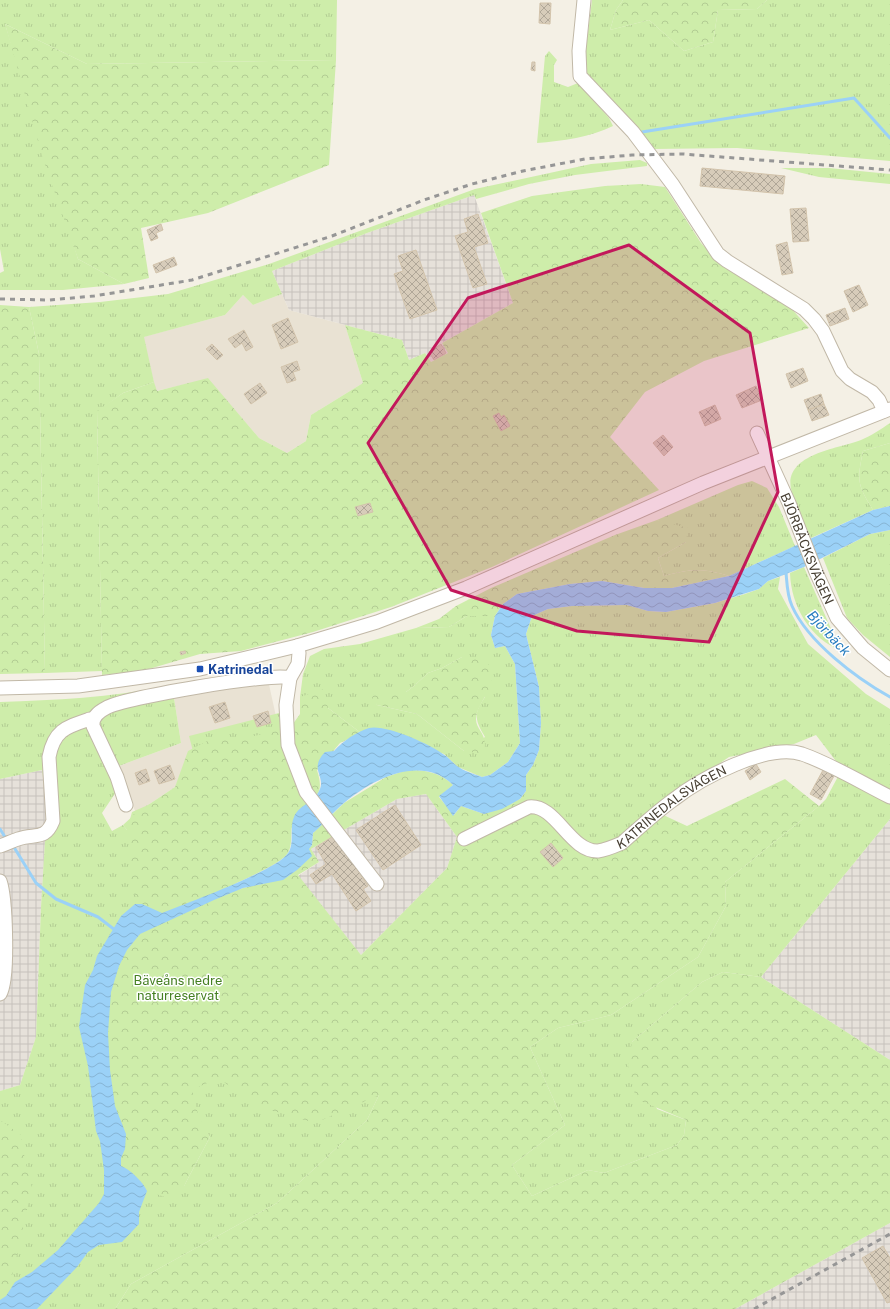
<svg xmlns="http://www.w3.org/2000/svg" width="890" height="1309" font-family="'Public Sans',sans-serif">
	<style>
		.residential { fill: #e9e2d3 }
		.industrial { fill: url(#industrial-grid) }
		.grass { fill: url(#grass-tufts); fill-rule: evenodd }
		.forest { fill: url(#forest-crowns); fill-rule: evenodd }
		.water { fill: url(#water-waves) }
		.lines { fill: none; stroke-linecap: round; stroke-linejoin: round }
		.stream { stroke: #9bd1f7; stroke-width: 3 }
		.building { fill: url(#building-cross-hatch); stroke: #d3c4ac }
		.minor-casing { stroke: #c1b8a7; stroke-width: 15 }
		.minor { stroke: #fff; stroke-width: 13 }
		.rail { stroke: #969696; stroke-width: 3; stroke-dasharray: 5 5; stroke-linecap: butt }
		.marked { fill: #c2185b; fill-opacity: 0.2; stroke: #c2185b; stroke-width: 3; stroke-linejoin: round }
		.transit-dot { fill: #1a4fb4; stroke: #fff; stroke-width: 1.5 }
		.labels { text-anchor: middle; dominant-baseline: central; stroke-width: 3; stroke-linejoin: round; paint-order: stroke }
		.street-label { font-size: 13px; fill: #484034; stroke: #fff }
		.transit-label { font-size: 13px; font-weight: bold; fill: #164399; stroke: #fff; text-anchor: start }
		.park-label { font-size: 13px; fill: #447f21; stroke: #fff }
		.water-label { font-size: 14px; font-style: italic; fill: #237bbe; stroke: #fff }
	</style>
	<defs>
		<pattern id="industrial-grid" width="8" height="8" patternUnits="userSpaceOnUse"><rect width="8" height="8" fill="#e6e1da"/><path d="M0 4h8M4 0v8" fill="none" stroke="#c7c2bc"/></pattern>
		<pattern id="grass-tufts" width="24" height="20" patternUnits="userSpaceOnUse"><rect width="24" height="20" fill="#ceedaa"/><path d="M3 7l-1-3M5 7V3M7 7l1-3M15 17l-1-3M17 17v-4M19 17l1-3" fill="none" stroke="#b2cc93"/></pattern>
		<pattern id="forest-crowns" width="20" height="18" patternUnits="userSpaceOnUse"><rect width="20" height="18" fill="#ceedaa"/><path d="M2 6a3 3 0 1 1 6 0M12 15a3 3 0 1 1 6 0" fill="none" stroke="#b2cc93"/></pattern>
		<pattern id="water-waves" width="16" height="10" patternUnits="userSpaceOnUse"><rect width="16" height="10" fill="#9bd1f7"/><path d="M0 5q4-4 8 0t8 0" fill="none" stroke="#87b4d4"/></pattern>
		<pattern id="building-cross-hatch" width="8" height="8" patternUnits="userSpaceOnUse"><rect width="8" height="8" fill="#d7ccba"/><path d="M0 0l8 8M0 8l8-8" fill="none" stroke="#b0a798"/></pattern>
	</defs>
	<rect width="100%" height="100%" fill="#f4f0e5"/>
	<path class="residential" d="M282 294 289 310 345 325 363 383 311 415 306 441 287 453 259 438 208 379 156 391 143 337 225 315 243 295 253 305Z
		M268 680 279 730 182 772 175 787 136 813 116 767 181 743 174 698Z"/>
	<path class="industrial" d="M474 195 513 303 442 343 449 353 431 362 425 353 409 360 402 340 289 310 272 271 367 233Z
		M42 770 47 808 41 907 36 1037 20 1085 0 1091V779Z
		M426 794 457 837 447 868 361 955 298 876 319 862 311 849 397 799Z
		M890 819V1060L761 977Z
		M890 1223V1309H735Z"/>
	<path class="grass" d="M0 0H337L336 60 87 64 5 24 78 259 124 284 63 290H0V273L4 271 0 249Z
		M592 0H623L616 10 610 30 649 20 684 51 713 42 718 10 757 9 767 0H890V161L737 148 653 149 583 72Z
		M549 51 557 60 554 65V82L568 87 578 83 609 118 613 126C591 137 562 141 537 143L545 56Z
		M640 160 647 163V166L575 175 529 184 476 199 474 195 367 233 272 271 282 294 253 305 243 295 225 315 144 337 154 382 123 393 97 412 102 671 45 673 39 354 29 307 100 302 168 294 269 264 475 189 591 164Z
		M781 168H829L890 174V184L819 177Z
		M890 423V443L863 451C857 481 857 484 873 510L811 538C805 524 796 509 792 493 780 454 838 449 861 440 871 436 881 429 890 423Z
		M752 481 767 488 779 507 795 546 729 576C702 568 691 569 664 576L658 558 686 542 667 524 657 520 738 485Z
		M890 530V657L863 635 847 618 823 558 870 534Z
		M804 567 832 631 842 651C810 639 791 606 790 573Z
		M780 577 778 589 808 644 866 694 890 709V819L761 977 723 972 702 982 632 1042 657 1109 686 1120 684 1135 677 1145 604 1173 588 1170 532 1196 512 1165 565 1125 530 1047 558 1028 611 1015 698 957 726 906 725 882 819 806 826 799 842 769 816 735 794 744 729 757 675 794 602 855 529 810 511 803 520 799 526 791V775L533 765 539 750 541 723 539 687 526 634 532 616 548 609 572 606 627 605 648 611 666 612 715 603 745 594 759 589 768 581Z
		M467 616H495L491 635 495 648 505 646 515 664 520 743 508 762 490 775 482 777 458 767 444 754 371 728 361 733 328 708 300 697 303 674 310 656 324 649 360 644 416 628 449 627ZM462 657 485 697C473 714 475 720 485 737L464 751 417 714 377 705 374 692H406L414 686 428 673 442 668Z
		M165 686 159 692 95 712 116 792 102 813 112 831 123 825 127 830 132 812 201 782 189 736 279 713 282 735 314 809 232 878 379 1095 367 1120 277 1203 131 1284 115 1309H0V1091L20 1085 36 1037 41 907 47 808 42 770 0 779V702C55 700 111 698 165 686ZM205 1130 210 1137 184 1186Z
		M174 698 181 743 116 767 98 723C113 701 150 702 174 698Z"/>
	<path class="forest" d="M623 0H767L757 9 718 10 713 42 684 51 649 20 610 30 616 10Z
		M5 24 87 64 336 60 329 165 208 213 141 228 149 278 124 284 78 259 43 159Z
		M641 184 665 187 701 243 718 261 789 306 809 328 704 361 645 392 610 437 659 490 492 567 391 607 313 632 241 651 200 654 142 671 102 675 97 411 123 393 154 382 157 391 208 378 259 438 287 453 306 441 311 415 363 383 345 325 402 340 409 360 425 353 431 362 448 353 442 343 513 303 481 213 532 196 605 186Z
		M0 305 29 307 39 354 45 673 0 674Z
		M890 443V506L873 510C857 484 857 481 863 451Z
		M657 520 688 528 686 542 658 558 664 576C691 569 702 568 729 576L672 588H644L602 581 570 584 517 594 503 604 495 616H467L449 627 416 628 439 619 456 606 491 588 615 535Z
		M462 657H473L488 664C489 669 492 677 491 682 488 697 477 704 476 719 476 731 490 735 483 754L464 751 417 714 377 705 372 698 374 692H406L414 686 428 673 442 668Z
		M324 689 328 708 361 733 340 743 317 770C328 804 305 795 294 817 289 827 294 842 288 853 279 869 184 905 162 913L142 904 129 887 131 835 123 825 136 813 175 787 188 751 219 735 236 740 290 728 300 714V697Z
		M407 770C425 770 440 772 453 785L439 797 454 815 461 806 484 814 511 803 546 815 602 855 659 813 687 826 785 779 819 806 725 882 726 906 698 957 611 1015 558 1028 530 1047 565 1125 512 1165 532 1196 588 1170 604 1173 677 1145 684 1135 686 1120 636 1099 628 1065 632 1042 702 982 723 972 761 977 890 1060V1223L735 1309H115L131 1284 277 1203 367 1120 379 1095 315 1123 260 1107 218 1078 192 1090 199 1118 210 1137 184 1186 171 1199 147 1191C143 1182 131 1170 121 1166V1158L125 1149 126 1134 115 1106 110 1070 108 1033 111 992 119 965 127 950 140 934 214 900 243 888 283 879 312 845 313 833 344 803 386 777ZM426 794 457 837 447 868 361 955 298 875 319 862 311 849 397 799Z
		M0 1120 21 1135 25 1160 32 1188 9 1289 6 1297 0 1300Z"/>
	<path class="water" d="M890 506V530L870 534 804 567 768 581 759 589 715 603 666 612 648 611 627 605 572 606 548 609 532 616 526 634 539 687 541 723 539 750 533 765 526 775V791L520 799 502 809 484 814 461 806 453 816 439 796 453 785C421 754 373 779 344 803 333 812 324 824 313 833L312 845 309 849 312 856 297 870 283 880 243 888 214 900 140 934 127 950 119 966 111 992 108 1033 110 1070 115 1106 126 1134 125 1149 121 1158V1166C131 1170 143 1182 147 1191L139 1212V1224L122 1242 99 1245 88 1252 77 1267 37 1309H0V1300L6 1296 15 1282 32 1272 58 1250 99 1203 104 1194V1170L100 1141 96 1131 88 1066 79 1027 85 985 93 970 97 956 121 916 135 904H142L162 913C185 904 278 870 288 853 295 843 289 828 294 817 298 806 314 802 319 791 327 776 308 770 325 752L334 751C343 741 356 732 369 728 385 724 430 744 443 754 448 757 452 762 457 766 464 771 474 774 482 777L490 775 508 762 520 743 515 664 505 646 495 648 491 635 495 616 503 604 517 594 570 584 602 581 644 588H672L729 576 873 510Z"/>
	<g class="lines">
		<path class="stream" d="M642 132 854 98 890 138
			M786 572C787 584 787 595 792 606 808 642 856 678 890 697
			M0 829 5 837
			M12 844 36 883 56 899 98 917 115 930"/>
	</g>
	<path class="building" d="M540 3H551L550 24 539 23Z
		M532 62H535V71L531 70Z
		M702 168 785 176 783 194 700 186Z
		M806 208 809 241 793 242 790 209Z
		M478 214 488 243 474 247 487 284 473 288 455 236 468 232 464 219Z
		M161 224 163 230 156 233 158 238 151 241 147 230Z
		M787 242 793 273 782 275 776 245Z
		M416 250 437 310 410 319 394 274 403 271 398 256Z
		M174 257 177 265 156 273 153 265Z
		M859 285 868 305 853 312 844 291Z
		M845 308 849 319 830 326 826 315Z
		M288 318 298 342 281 349 272 325Z
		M244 330 253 347 246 351 242 343 235 348 228 339Z
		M212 344 223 355 217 360 206 349Z
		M441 344 446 353 434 360 429 352Z
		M297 361 300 370 293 372 296 380 287 383 281 367Z
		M803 368 808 381 791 388 786 374Z
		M260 383 267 393 251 404 244 394Z
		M756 386 762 400 742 408 736 395Z
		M821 394 824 404 808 410 804 400Z
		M824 404 829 415 812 421 808 410Z
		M715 405 721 419 705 426 699 412Z
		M499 413 501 417 504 415 510 426 501 431 493 416Z
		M663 435 673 447 664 456 653 443Z
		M370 503 373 512 358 516 355 507Z
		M185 651 186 653 181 655 180 652Z
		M225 702 230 718 215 723 209 707Z
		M268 711 271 723 257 727 253 716Z
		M756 764 761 772 750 780 745 771Z
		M170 765 175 779 159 784 154 771Z
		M146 769 150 781 139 785 135 773Z
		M823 770 834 776 821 800 810 794Z
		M395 805 421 845 383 870 356 830Z
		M335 835 368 886 363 889 371 901 356 911 332 874 316 884 310 875 326 864 316 847Z
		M551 843 563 858 553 867 540 852Z
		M883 1246 890 1258V1302L887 1303 862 1258Z"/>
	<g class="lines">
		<g class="minor-casing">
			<g id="minor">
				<path d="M584 0 579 51 580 76 633 132 673 185 718 254 727 261 804 309 814 319 823 331 842 371 850 379 872 392 879 400 884 411"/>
				<path id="s1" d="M757 433 789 503 816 572 837 618 863 648 890 670"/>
				<path d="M297 646 299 653 298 664 290 678 286 705 288 745 306 792 377 884"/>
				<path d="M0 688 78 686 200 669 297 646 377 622 466 588 703 483 890 409"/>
				<path d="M126 805 117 777 93 726C92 717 98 712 106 708 123 698 273 672 290 678"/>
				<path id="s2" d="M464 839 529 807C556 804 570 852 598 851 606 850 615 846 622 843 639 828 655 813 673 800 701 778 767 743 802 754 831 764 862 783 890 797"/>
				<path d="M0 846C6 844 12 841 18 839 35 833 45 841 53 821L49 757C54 730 66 727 90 719L93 720"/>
				<path d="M0 881C6 898 9 980 0 994"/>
			</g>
		</g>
		<use href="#minor" class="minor"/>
		<path class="rail" d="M0 299 49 300 94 296 192 280 332 236 424 200 472 184 523 171 585 159 632 155 683 154 890 170
			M754 1309 890 1234"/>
	</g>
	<path class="marked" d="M629 245 750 333 778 492 709 642 577 631 451 590 368 443 468 298Z"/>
	<rect class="transit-dot" x="196" y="665" width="8" height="8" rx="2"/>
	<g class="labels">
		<g class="street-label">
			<text stroke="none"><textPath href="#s1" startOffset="126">BJÖRBÄCKSVÄGEN</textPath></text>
			<text stroke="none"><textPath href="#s2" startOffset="244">KATRINEDALSVÄGEN</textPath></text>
		</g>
		<g class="transit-label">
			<text x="208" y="669">Katrinedal</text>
		</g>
		<g class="park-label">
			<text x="178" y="980">Bäveåns nedre<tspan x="178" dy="15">naturreservat</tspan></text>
		</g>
		<g class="water-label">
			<text transform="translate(829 633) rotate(47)">Björbäck</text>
		</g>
	</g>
</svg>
